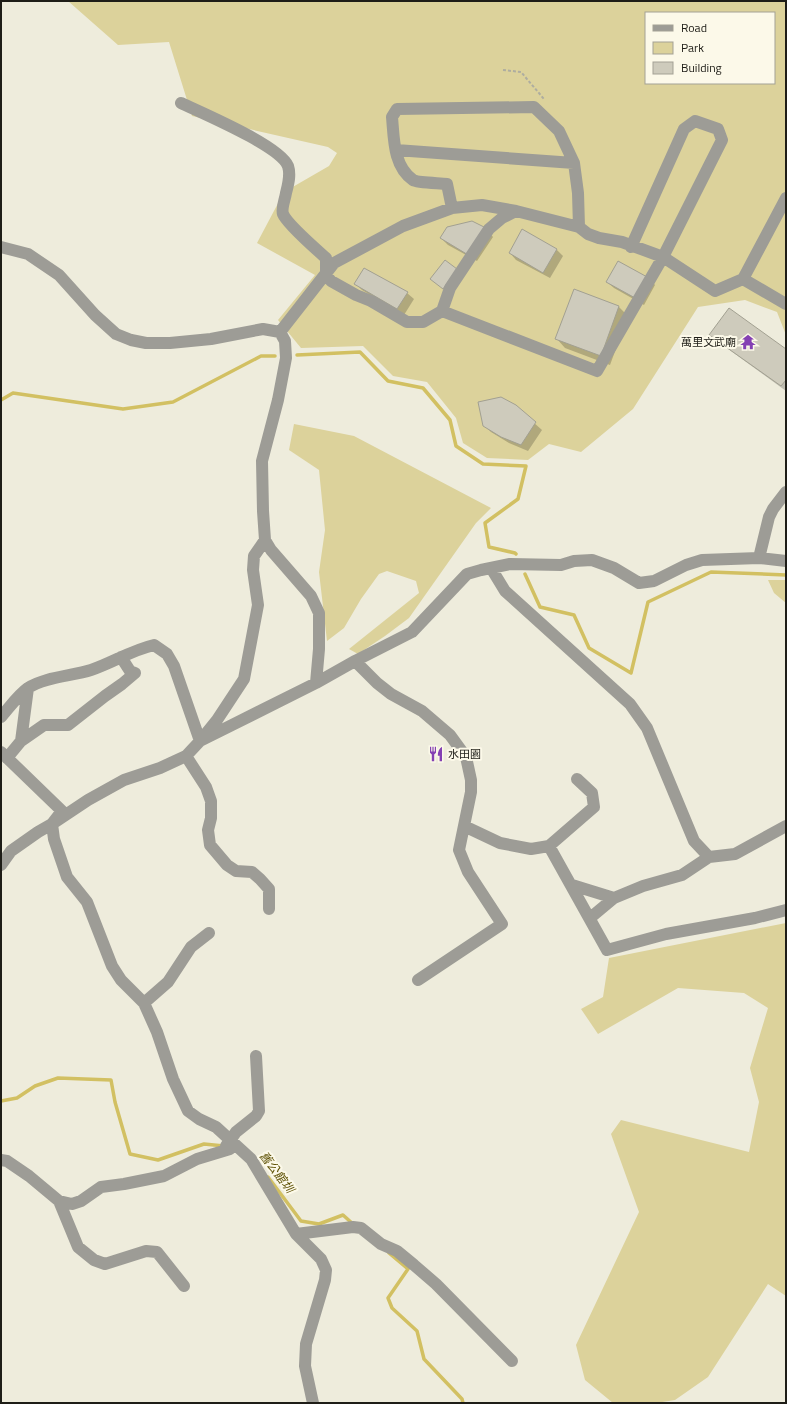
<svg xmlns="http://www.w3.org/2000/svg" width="787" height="1404" font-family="'Titillium Web','Noto Sans TC',sans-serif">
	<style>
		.green { fill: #dcd29b; fill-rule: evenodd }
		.shadow { fill: #0003 }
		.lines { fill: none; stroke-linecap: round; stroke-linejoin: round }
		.stream { stroke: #d2c062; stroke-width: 3.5 }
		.building { fill: #cecbbc; stroke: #a2a091 }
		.path { stroke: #aeada0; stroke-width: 2; stroke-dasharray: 3 2; stroke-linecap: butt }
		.minor { stroke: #9d9c96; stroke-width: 12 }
		.labels { text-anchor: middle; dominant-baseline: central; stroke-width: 4; stroke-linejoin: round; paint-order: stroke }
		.poi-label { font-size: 11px; fill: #1e1d17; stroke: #fcf9e9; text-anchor: end }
		.water-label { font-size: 12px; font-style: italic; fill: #605308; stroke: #fcf9e9 }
	</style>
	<rect width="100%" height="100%" fill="#eeecdc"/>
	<path class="green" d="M68 1H786V335L777 312 745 300 698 307 633 409 581 452 549 444 528 460 487 458 463 443 456 418 427 382 393 376 363 346 301 348 278 320 315 275 257 243 284 192 329 166 337 153 328 147 192 116 169 42 118 45ZM646 13H774V83H646Z
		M294 424 354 436 491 508 476 523 409 618 385 636 358 654 349 649 419 593 416 581 387 571 379 574 361 599 344 628 327 641 319 572 325 530 319 470 289 450Z
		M768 580H786V603L774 593Z
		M786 923V1296L768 1284 708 1377 675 1400 656 1403H613L585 1380 576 1345 639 1212 611 1134 621 1120 749 1152 759 1102 750 1068 768 1008 744 993 678 988 598 1034 581 1009 603 997 609 958Z"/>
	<path class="shadow" d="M487 230 493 237 477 261 448 245 441 238Z
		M556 249 563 256 550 278 516 260 510 253Z
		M649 278 655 285 644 305 614 288 607 282Z
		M356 284 407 293 414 299 404 315 362 290Z
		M575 291 619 307 628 316 610 365 565 348 557 339Z
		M711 335 786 350V391L720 343Z
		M515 406 542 430 528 451 509 443 491 432 484 425Z"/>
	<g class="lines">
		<path class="stream" d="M297 355 360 352 388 381 423 388 450 420 456 446 483 464 526 466 518 499 485 523 489 547 515 553 516 554
			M1 400 13 393 123 409 173 402 261 356H275
			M525 574 540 607 574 615 589 648 631 673 648 602 711 572 786 575
			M1 1101 17 1098 35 1086 58 1078 111 1080 115 1102 130 1154 158 1160 204 1144 224 1146
			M268 1177 301 1221 319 1224 343 1215 353 1224
			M389 1253 408 1269 388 1298 392 1308 417 1331 424 1359 462 1399 463 1403"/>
	</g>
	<path class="building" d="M472 221 488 229 470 256 440 238 447 227Z
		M522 229 557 249 543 273 509 253Z
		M445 260 457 269 443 289 430 279Z
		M618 261 649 278 637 299 606 282Z
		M364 268 408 292 397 309 354 284Z
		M574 289 619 306 601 356 555 339Z
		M729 308 786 349V380L781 386 709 335Z
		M501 397 516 405 536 422 521 445 501 437 483 426 478 402Z"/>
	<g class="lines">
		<path class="path" d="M503 70 521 72 544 99"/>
		<path class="minor" d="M181 103C204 114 280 146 288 166 291 175 288 185 286 193 285 200 281 208 283 214 287 224 317 250 326 258V275L331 281 356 295 371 301 407 322H423L442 311 450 288 489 229 502 218 516 211
			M396 150 574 163
			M452 208 447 184C439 183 418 183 413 180 393 166 394 138 392 117L397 109 534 107 559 131 574 163 578 193 579 227
			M1 247 28 254 59 275 95 315 116 334 131 340 146 343H170L211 339 263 329 280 332 285 341 286 358 278 400 262 461 263 511 265 540 271 550 311 596 319 613V649L316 683
			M743 279 786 304
			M442 311 597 371 663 257 715 291 743 279 786 198
			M280 332 334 263 403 226 452 208 482 205 516 211 579 227 588 234 599 238 622 242 663 257 722 140 718 129 695 121 684 129 631 247
			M759 558 769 517 773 509 786 492
			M491 568 505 591 630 704 647 728 694 841 709 857 735 854 786 826
			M355 661 412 632 467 574 481 570 510 564 561 565 574 561 592 560 614 568 639 583 654 581 686 565 702 560 759 558 786 561
			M1 717C9 708 18 695 28 688 45 677 72 676 91 670 112 663 132 650 154 645L167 654 174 666 200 741 217 720 244 679 258 605 253 570 254 556 265 540
			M21 741 44 725H68L105 696 122 684 135 673 130 671 121 657
			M1 752 62 811 52 824 54 839 67 877 87 902 112 966 121 980 144 1003 157 1032 173 1079 188 1111 199 1119 216 1127 251 1159 296 1234 321 1259 326 1270 325 1280 306 1344 305 1366 313 1403
			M186 756 206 787 211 801V818L208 830 210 845 227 865 236 871 252 872 260 879 269 889V909
			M7 758 21 741 28 688
			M464 826 500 843 531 849 549 846 607 950 666 934 755 918 786 910
			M549 846 594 807 592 793 577 779
			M1 865 11 851 38 832 52 824 88 800 124 780 160 768 186 756 200 741 316 683 355 661 377 683 391 694 422 711 450 735 466 757 471 780V792L459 850 468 872 502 924 418 980
			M572 885 614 898
			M590 918 614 898 643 886 682 875 709 857
			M144 1003 168 982 191 947 209 933
			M1 1160 7 1161 29 1176 59 1201 72 1204 81 1201 101 1187 124 1184 164 1176 197 1159 230 1149 226 1146 236 1132 256 1116 259 1111 256 1056
			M59 1201 78 1247 94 1260 105 1264 146 1251 157 1252 184 1286
			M296 1234 353 1227 361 1228 381 1244 397 1251 414 1265 436 1284 512 1361"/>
	</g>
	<defs>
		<g id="temple-bare" transform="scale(1.2)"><path d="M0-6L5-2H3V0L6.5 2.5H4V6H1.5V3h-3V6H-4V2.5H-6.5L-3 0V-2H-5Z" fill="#8440b3" stroke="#fcf9e9" stroke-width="2.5" paint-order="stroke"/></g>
		<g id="restaurant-bare" transform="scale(1.2)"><path d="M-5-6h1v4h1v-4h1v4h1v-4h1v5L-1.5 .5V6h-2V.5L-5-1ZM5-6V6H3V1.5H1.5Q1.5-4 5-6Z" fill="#8440b3" stroke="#fcf9e9" stroke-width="2.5" paint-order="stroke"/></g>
	</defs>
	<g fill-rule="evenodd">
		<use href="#temple-bare" x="748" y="342"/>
		<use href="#restaurant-bare" x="436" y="754"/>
	</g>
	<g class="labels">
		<g class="poi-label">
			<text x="736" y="342">萬里文武廟</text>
			<text x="448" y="754" text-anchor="start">水田園</text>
		</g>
		<g class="water-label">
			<text transform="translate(277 1172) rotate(53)">舊公館圳</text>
		</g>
	</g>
	<rect width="787" height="1404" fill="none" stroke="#1e1d17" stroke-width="4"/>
	<rect x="645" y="12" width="130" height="72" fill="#fcf9e9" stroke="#a3a195"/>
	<rect x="653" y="25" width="20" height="6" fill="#9d9c96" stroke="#a3a195"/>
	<text x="681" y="32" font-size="12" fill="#1e1d17">Road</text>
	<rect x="653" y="42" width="20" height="12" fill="#dcd29b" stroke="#a3a195"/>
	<text x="681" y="52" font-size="12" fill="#1e1d17">Park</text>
	<rect x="653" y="62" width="20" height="12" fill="#cecbbc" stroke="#a3a195"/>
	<text x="681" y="72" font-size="12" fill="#1e1d17">Building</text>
</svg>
